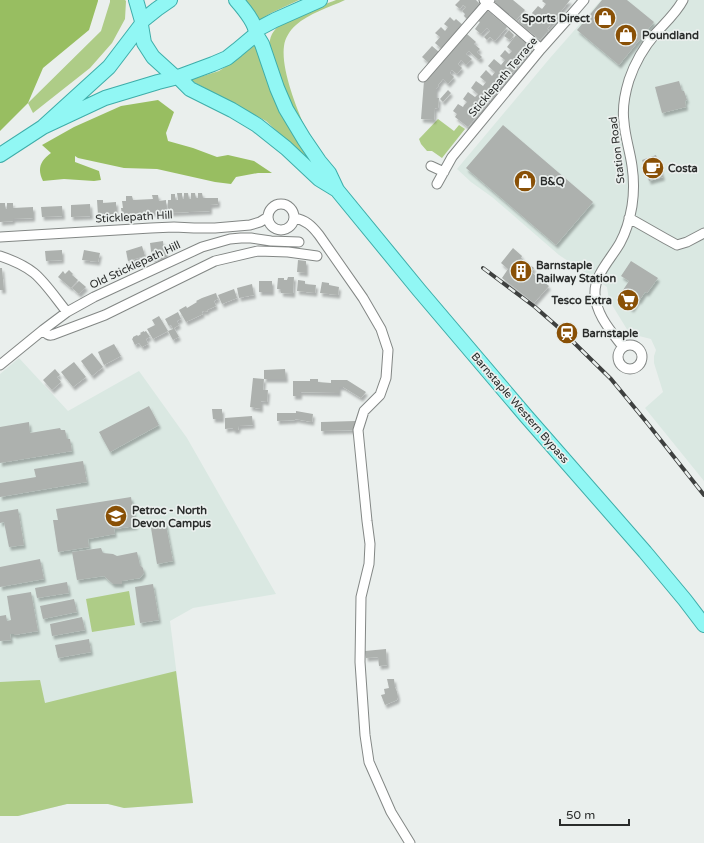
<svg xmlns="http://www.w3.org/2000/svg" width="704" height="843" font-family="'Varela Round',sans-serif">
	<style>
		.built { fill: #dae8e2 }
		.green { fill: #aecc87 }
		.forest { fill: #98be61 }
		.building { fill: #adb1ae; filter: url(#shadow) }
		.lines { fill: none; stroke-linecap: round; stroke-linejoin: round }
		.minor-casing { stroke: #838785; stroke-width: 11 }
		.primary-casing { stroke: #3eada9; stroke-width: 16 }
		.minor { stroke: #fff; stroke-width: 9 }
		.primary { stroke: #91f7f4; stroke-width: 14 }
		.rail-casing { stroke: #3e403f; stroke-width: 4 }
		.rail { stroke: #eaefed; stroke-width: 2.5; stroke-dasharray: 8; stroke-linecap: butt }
		.labels { text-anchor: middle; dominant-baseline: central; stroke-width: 3.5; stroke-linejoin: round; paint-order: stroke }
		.poi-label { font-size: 11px; font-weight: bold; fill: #2a2c2b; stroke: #eaefed; text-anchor: start }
		.street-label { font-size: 11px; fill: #2a2c2b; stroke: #eaefed }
	</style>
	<defs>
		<filter id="shadow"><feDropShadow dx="2" dy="3.5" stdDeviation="1" flood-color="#0004"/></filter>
	</defs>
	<rect width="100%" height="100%" fill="#eaefed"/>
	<path class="built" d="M601 0H704V481L645 408 663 392 654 363V356L656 350 651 339 639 336 628 331 609 300 607 287 559 255 492 197 471 182 457 169 550 58Z
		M19 358 68 411 139 371 187 438 276 594 193 608 170 621 193 803 124 808 108 804H67L18 816H0V374Z"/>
	<path class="green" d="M110 0H125L126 1 125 19 112 43 90 68 33 113 28 103 101 31 110 2Z
		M245 0H299L271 13 258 21Z
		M336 0H345C330 7 308 14 296 25 290 30 285 38 284 46 281 68 295 104 304 125L293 113 270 49C269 42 270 36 274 31 282 19 321 6 336 0Z
		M256 44 315 163H311L266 121 190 80 219 71 239 58Z
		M438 119 454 131 459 125 465 129 442 158 432 151H427L421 144 419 139Z
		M129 591 135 625 92 632 86 599Z
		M176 671 193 803 124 808 108 804H67L18 816H0V682L40 680 45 703Z"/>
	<path class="forest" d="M0 0H98V1L89 30 43 68 28 103 0 131Z
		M158 100 174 112 166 133 168 141 193 148 217 157 228 155 254 161 272 173H258L236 177 231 184 215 182 157 169 124 168 78 158 75 156V162L99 171 101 180 94 181 64 179 43 181C37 169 40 161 51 153L42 145 74 127 121 106Z"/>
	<path class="building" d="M460 0H476L481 5 473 14 472 13 467 19 464 16 465 14 462 11 466 7 463 5 460 9 455 5Z
		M496 0H513L525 10 516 20 494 2Z
		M543 0H570L547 29 549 30 540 40 518 22 524 14 534 21 536 17 532 13 538 6 542 9 546 4 542 1Z
		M602 0H627L654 22 619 65 577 30Z
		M487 10 507 27 495 41 490 37 487 40 484 37 490 31 487 28 481 34 475 29 480 22 478 21Z
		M450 17 454 21 456 19 465 27 443 50 435 43 440 37 435 33 441 27 445 31 448 27 444 24Z
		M509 30 514 35 510 40 504 36Z
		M467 34 476 42 474 44 480 49 477 52 482 57 479 60 469 51 466 54 472 59 466 65 461 60 458 64 462 68 457 74 452 70 451 71 450 73 454 77 448 84 443 79 438 85 439 86 436 89V97L439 98 438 108V109L435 108 434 120 421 119 424 81Z
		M516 35 532 48 468 127 455 117 457 114 453 111 458 104 463 107 464 105 467 102 463 99 468 92 475 97 478 94 471 88 476 81 483 86 486 82 480 77 486 70 492 76 495 72 488 66 494 59 501 65 505 60 500 56 505 50 509 54 512 51 507 47Z
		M432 46 439 52 429 63 422 57Z
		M679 81 682 91H684L687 100 685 101 686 107 662 113 655 87Z
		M448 90 451 93 443 102 440 99Z
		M503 125 593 202 556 245 466 168Z
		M656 155 663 177 649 181 642 160Z
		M177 193H182V199H184V193H188L189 199H191V193H195L196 198H198V193H202L203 198H218V204L210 205V211L168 213V200H171V194H175V200H178Z
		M152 195H158L159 201 166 200V212L139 214V215L128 216V214L122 215 121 208H123L122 201H126V196H132L133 200 153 199Z
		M97 200H103V203L116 202V215H98Z
		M0 203H5V209H7V203H13V208L33 207V218L13 219V221L0 222Z
		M90 204 91 216 71 217V205Z
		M62 206 63 216 42 217 41 207Z
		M163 241 164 251 166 250V257L152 259 150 243Z
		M142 246 145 256 128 261 126 251Z
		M513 248 522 256 521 258 534 268 531 272 549 286 534 303 502 278 508 269 501 263Z
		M62 250V260L46 261 45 251Z
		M84 250 100 253 98 262 82 260Z
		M298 260 306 261V273L297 272Z
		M631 261 658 278 647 293 645 292 639 301 638 300 632 309 617 299 629 281 621 276Z
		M0 268H2L4 290H0Z
		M69 270 73 274 72 275 78 280 71 288 58 277 63 271 65 274Z
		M288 277H294L293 294 281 293V289H277L278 278H284V280H287Z
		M298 280 305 281V284L316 285 315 293 297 291Z
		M79 281 86 287 79 294 72 288Z
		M259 281H272V292H259Z
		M322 282 329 283V285L339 287 338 295 320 293Z
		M252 284 254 295 239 298 237 288Z
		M234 289 237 298 222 304 218 295Z
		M216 293 218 299 214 301 216 306 207 310 208 311 204 312 203 311 202 312 203 314 186 322 179 310 186 306 187 308 197 302 196 301 202 298Z
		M178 312 181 319 177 321 179 325 174 328 179 337 173 340 168 331 173 329 171 325 169 326 165 319Z
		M159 316 168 331 153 339 147 329 155 325 152 320Z
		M144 331V332L146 331 150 337 146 339 148 344 142 347 139 343 135 345 132 339 133 338V337L137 335 138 336 141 334 140 333Z
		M114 344 121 356 104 365 98 352Z
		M92 353 103 367 92 376 81 361Z
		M74 362 86 377 73 387 61 372Z
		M55 369 60 375 57 377 61 382 52 390 43 380Z
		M285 369 286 379H264V370Z
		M253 378 264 379 263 390H268L267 402 261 401V409L250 407Z
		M310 379H318V382L331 383V380H347L366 392 361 398 343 387H339V393L300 392V396H293V381H310Z
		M149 406 159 425 110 452 99 432Z
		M212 409H222V419H213Z
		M296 411 313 414 312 422 295 419V420L277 421V413H296Z
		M252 416 253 425 239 426 238 430H233V428L225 429V418Z
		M355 421V430L321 431V422Z
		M29 422 30 433 60 428 61 430H65L67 439H70L72 451 0 463V427Z
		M83 461 87 482 0 497V483L36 477 34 469Z
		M131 497 136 526 114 529 115 534 88 539 89 547 58 552 53 520H58L56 509Z
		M18 509 24 545 9 547 4 522 0 523V512Z
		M165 520 173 561 157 564 150 522Z
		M101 548 103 553 113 554 117 556 137 552 140 565 143 568 144 573 140 578 122 581V584H113L104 576 77 580 72 552Z
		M40 559 44 579 0 587V567Z
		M67 582 69 593 37 598 35 588Z
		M153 584 159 620 140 623 135 587Z
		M31 592 38 631 14 635V634H10L11 640 0 641V616L6 615 7 621 11 620 7 596Z
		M74 599 77 612 43 619 40 606Z
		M82 617 85 630 52 636 50 624Z
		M89 639 91 652 58 658 55 645Z
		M386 649 387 665 379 666 378 657 366 658 365 651Z
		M387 679H394L395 687 397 692 398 697 397 700 385 705 381 695 385 694 384 689 389 688Z"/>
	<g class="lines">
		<g class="minor-casing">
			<path id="minor" d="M484 0 541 49
				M423 77 490 0
				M431 166 444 172
				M437 184 452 157 541 49 565 22 584 0
				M268 217a13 13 0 1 1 26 0a13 13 0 1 1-26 0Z
				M294 218C306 220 312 226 319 235L363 298 381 329 388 350 386 378 380 395 364 411 358 430 367 521 370 544 369 564 361 597 360 662 365 735 369 762 391 812 410 843
				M629 218 666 239 677 245 687 242 704 233
				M0 237 151 228 174 227 194 228H215L250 225 260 222 268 217
				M0 256C12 260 24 265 34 273 46 283 57 300 67 312
				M43 330C46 333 48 336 52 335L105 315 215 261 258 251 288 252 317 256
				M618 357a12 12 0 1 1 24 0a12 12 0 1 1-24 0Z
				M623 347C611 331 596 315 595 294 594 275 611 259 620 243 626 232 630 218 632 206 634 193 634 179 632 166 630 151 625 137 624 122 622 108 625 93 629 80 635 62 644 47 656 33 665 23 677 12 683 0
				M0 365 43 330 67 312 94 297 202 247 230 239 241 238H251L271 241 299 242"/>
		</g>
		<g class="primary-casing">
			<path id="primary" d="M136 0 142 21
				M170 0 157 9 142 21 141 25 144 43 153 57 175 77
				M256 30 275 20 320 0
				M256 34 262 44 277 88 286 109 304 139 319 161 329 173 337 190 419 290 526 416 645 552 685 600 704 625
				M178 77 190 89 232 110 257 125 286 148 319 179 337 190
				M43 127 105 98 158 82 178 77 213 64 227 58 237 50 256 34C256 23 243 8 236 0
				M0 155 43 127 109 67 141 25"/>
		</g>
		<use href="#minor" class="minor"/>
		<use href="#primary" class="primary"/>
		<g class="rail-casing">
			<path id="rail" d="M483 268 535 307 559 328 611 379 648 424 704 495"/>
		</g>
		<use href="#rail" class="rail"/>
	</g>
	<defs>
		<g id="shop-disc" transform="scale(1.15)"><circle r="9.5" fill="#895006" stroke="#eaefed"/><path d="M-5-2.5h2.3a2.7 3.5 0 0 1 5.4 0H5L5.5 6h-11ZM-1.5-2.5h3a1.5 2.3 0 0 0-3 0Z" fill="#fff"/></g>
		<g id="cafe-disc" transform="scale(1.15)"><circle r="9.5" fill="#895006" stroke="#eaefed"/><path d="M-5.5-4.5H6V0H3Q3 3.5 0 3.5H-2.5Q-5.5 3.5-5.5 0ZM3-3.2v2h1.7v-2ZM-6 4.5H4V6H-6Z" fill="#fff"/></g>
		<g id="building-disc" transform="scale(1.15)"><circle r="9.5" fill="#895006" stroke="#eaefed"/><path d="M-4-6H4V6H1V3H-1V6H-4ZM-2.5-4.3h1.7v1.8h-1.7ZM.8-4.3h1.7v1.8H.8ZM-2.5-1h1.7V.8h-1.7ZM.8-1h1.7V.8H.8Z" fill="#fff"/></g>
		<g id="supermarket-disc" transform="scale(1.15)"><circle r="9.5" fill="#895006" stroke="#eaefed"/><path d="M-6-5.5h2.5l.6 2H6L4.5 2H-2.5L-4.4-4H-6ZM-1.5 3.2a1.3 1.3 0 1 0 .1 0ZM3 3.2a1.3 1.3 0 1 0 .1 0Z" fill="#fff"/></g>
		<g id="station-disc" transform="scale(1.15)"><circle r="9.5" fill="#895006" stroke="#eaefed"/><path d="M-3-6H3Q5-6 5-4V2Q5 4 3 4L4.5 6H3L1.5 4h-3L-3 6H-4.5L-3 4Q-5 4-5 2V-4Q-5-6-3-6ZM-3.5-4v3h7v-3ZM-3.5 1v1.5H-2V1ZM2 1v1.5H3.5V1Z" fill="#fff"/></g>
		<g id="university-disc" transform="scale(1.15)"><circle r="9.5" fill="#895006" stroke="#eaefed"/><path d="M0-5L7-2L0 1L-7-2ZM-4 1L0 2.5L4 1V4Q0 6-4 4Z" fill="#fff"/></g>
	</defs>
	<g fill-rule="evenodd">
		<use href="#shop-disc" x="605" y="18"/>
		<use href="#shop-disc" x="626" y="35"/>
		<use href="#cafe-disc" x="653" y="168"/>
		<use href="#shop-disc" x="525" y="181"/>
		<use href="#building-disc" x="521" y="271"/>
		<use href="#supermarket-disc" x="628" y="300"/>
		<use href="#station-disc" x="567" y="333"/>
		<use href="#university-disc" x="116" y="516"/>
	</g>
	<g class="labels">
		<g class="poi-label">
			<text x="590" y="18" text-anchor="end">Sports Direct</text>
			<text x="642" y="35">Poundland</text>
			<text x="668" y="168">Costa</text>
			<text x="540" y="181">B&amp;Q</text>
			<text x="536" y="265">Barnstaple<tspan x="536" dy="13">Railway Station</tspan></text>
			<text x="612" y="300" text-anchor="end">Tesco Extra</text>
			<text x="582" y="333">Barnstaple</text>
			<text x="132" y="510">Petroc - North<tspan x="132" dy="13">Devon Campus</tspan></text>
		</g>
		<g class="street-label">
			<text transform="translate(503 77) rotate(-50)">Sticklepath Terrace</text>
			<text transform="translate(617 150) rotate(-97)">Station Road</text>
			<text transform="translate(134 217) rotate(-3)">Sticklepath Hill</text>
			<text transform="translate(135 265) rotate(-25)">Old Sticklepath Hill</text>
			<text transform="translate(520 408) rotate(49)">Barnstaple Western Bypass</text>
		</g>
	</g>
	<path d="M560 819v6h69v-6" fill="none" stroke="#2a2c2b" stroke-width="2"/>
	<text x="566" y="819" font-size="12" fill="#2a2c2b" stroke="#eaefed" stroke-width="3" paint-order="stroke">50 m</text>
</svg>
